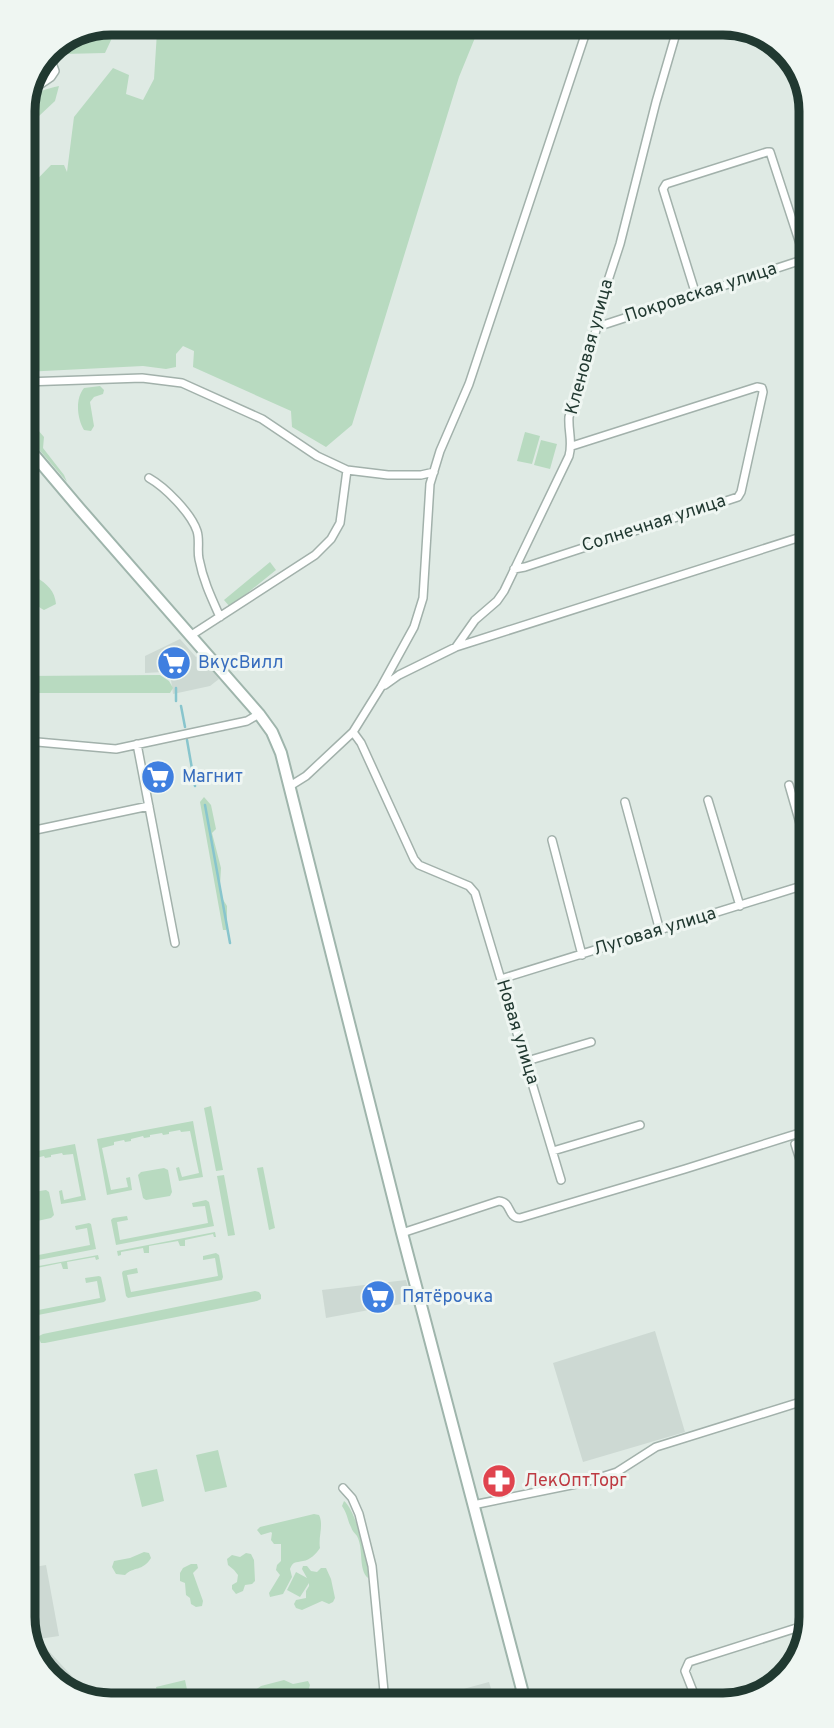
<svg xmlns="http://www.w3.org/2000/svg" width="834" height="1728" font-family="Overpass,sans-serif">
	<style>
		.built { fill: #cdd9d3 }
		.green { fill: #b8dac0 }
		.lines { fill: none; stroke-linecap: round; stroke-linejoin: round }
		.stream { stroke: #88c5cd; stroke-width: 2.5 }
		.street-casing { stroke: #a2b1ab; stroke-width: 10 }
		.secondary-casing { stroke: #9fb5ac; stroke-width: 14 }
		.street { stroke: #fff; stroke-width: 7 }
		.secondary { stroke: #fff; stroke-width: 10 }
		.labels { text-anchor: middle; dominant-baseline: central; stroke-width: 6; stroke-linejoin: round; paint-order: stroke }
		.street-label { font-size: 18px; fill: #213931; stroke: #eff6f2 }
		.shop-label { font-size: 18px; fill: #366cbe; stroke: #eff6f2; text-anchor: start }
		.health-label { font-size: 18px; fill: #be3a42; stroke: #eff6f2; text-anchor: start }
		.rim { fill: none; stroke: #213931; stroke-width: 9 }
	</style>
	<rect width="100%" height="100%" fill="#dfeae4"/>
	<path class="built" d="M180 639 196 657 199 655 219 679 210 686 173 694 171 680 163 672 145 673V656Z
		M406 1280 412 1302 326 1318 322 1290Z
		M655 1331 685 1432 583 1462 553 1363Z
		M46 1565 59 1636 39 1639 40 1649 30 1651 29 1568Z
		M47 1649 94 1700V1701L58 1687 36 1659Z
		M489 1682 495 1701 421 1702 467 1688Z"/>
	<path class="green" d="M111 23H119L105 53 63 54 61 43Z
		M163 23H481L459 77 352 425 326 447 292 427 291 411 193 367 194 351 183 346 176 354V367L166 369 143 366 24 372 23 194 51 165H64L67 172 74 117 113 68 129 75 126 94 143 100 154 79 157 32Z
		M59 86 55 101 23 131C23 124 21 113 23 106 26 95 48 88 59 86Z
		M100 386 104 390 103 394 94 397 90 402 94 426 91 431 84 430C77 418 75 399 84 388Z
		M24 414 44 437 43 448 64 475 67 482 24 432Z
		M525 432 540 436 532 464 517 461Z
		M541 440 557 444 550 469 534 465Z
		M25 559 31 564 36 577C47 584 55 591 56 604L44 610C22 598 25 581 25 559Z
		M270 562 276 570 230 607 224 600Z
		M160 675 169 681 173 688 170 693H25V676Z
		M204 797 211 805 216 829 212 833 221 868 220 885 222 898 227 906V929L226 930H223L200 802Z
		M211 1106 223 1170 216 1171 204 1108Z
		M193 1121 203 1177 179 1181 176 1168 179 1167 182 1177 199 1173 190 1131 181 1132 180 1130 169 1132V1134L163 1135 162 1133 150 1135V1137L144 1138 143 1136 131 1139V1141L125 1142 124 1140 114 1142V1145L102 1148 111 1190 128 1187 126 1178 130 1177 132 1190 107 1195 97 1139Z
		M75 1144 86 1200 61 1204 59 1191 62 1190 64 1200 81 1196 73 1154 63 1155 62 1153 51 1155V1157L45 1158 44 1156 32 1159V1161H27V1153Z
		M263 1167 275 1228 269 1230 257 1168Z
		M164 1168 168 1170 172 1192 170 1196 146 1200 143 1198 138 1175 141 1172Z
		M224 1175 235 1235 228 1236 217 1176Z
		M46 1190 49 1192 54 1215 51 1218 28 1223 27 1193Z
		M206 1200 209 1202 214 1226 116 1245 111 1220 113 1218 127 1216 128 1220 117 1222 120 1240 208 1223 205 1206 193 1207 192 1203Z
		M89 1223 91 1224 96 1249 28 1262V1257L90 1245 87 1228 76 1230 75 1226Z
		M215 1232 216 1237H214L213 1234 185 1240V1246H180L178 1241 149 1246V1253H144L143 1248 121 1252V1255L118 1256 117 1251Z
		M216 1253 219 1255 223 1277 222 1280 128 1298 126 1296 122 1273 123 1271 137 1268 138 1273 127 1275 131 1292 218 1276 215 1258 203 1260V1256Z
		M98 1255 99 1259 96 1260 95 1257 67 1262 68 1269H63L61 1263 32 1269V1275L28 1276V1268Z
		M99 1276 101 1277 106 1300 104 1302 28 1317V1312L100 1298 97 1281 86 1283 85 1278Z
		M255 1291 259 1292 261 1295V1299L257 1301 45 1343H41L39 1339V1336L43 1334Z
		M218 1450 227 1487 205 1492 196 1455Z
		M157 1469 164 1501 142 1507 134 1474Z
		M344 1501C356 1510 370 1564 368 1578 358 1569 364 1549 357 1536 355 1533 352 1531 351 1527 347 1519 348 1515 342 1506Z
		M314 1514 319 1515C324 1525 318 1537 320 1548 316 1554 310 1560 303 1561 295 1563 293 1561 290 1569L292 1577 283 1594 270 1597 269 1593 280 1575 276 1570 277 1565 281 1561V1544H274L271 1540 272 1533 271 1532 261 1535 257 1530 260 1527Z
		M144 1552 149 1553 151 1558C142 1572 134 1566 125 1575L116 1574 112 1567 114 1561 130 1558Z
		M246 1553 251 1554 254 1560 255 1581 252 1584 245 1585 243 1591 236 1594 232 1589V1585L237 1582 238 1575 234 1570 228 1565 227 1559 232 1555 240 1557Z
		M191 1564H197L198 1568 193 1573 203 1601 202 1606 196 1607 191 1604 190 1598 186 1595 185 1583 180 1581V1573L183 1568Z
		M303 1566H307L311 1571 317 1572 321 1568H326L331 1579 335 1598 333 1602 329 1604 322 1601 302 1610 296 1608 294 1604 296 1600 306 1598V1591L309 1586V1583L300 1597 287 1590 296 1572 307 1578 302 1569Z
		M185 1680 190 1704H160L156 1687Z
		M284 1680 293 1684 308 1681 310 1685 308 1692 288 1697 285 1703 254 1704 252 1692 261 1686Z"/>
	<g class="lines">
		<path class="stream" d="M176 688V701
			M181 706 185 727
			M187 740 195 786
			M205 805 230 943"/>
		<g class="street-casing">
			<path id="street" d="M29 92 51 77 55 71 52 63 45 56
				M696 295 663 189 666 184 767 152H770L805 259
				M597 327 805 259
				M24 382 142 378 182 383 262 419 317 456 347 470 388 475H421L434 472
				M149 478C165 487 191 513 197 531 200 540 197 550 199 559 203 580 211 597 220 617
				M514 569 525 567 738 497 741 492 763 392 762 388 757 387 572 446
				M190 636 315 555 331 539 340 523 347 470
				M456 647 475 620 497 601 504 591 569 456C573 441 568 432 569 417L597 327 600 305 620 244 656 102 679 23
				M385 685 399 675 456 647 807 535
				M353 732 361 743 414 859 419 865 469 886 475 893 561 1180
				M26 741 116 749 247 721 259 714
				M137 744 175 943
				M789 785 808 851
				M290 786 306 776 353 732 381 687 414 627 423 598 430 484 440 451 469 384 589 23
				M708 800 740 906
				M625 802 660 931
				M26 832 149 806
				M552 840 582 955
				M501 979 808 884
				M527 1061 591 1042
				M795 1144 809 1188
				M553 1151 640 1125
				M402 1233 499 1201C512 1202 507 1218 520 1218L685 1169 809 1130
				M343 1488 352 1498 359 1514 372 1566 385 1702
				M473 1505 586 1482 617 1472 656 1447 810 1399
				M696 1699 685 1671 689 1662 809 1624"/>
		</g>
		<g class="secondary-casing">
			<path id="secondary" d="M24 443 79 508 259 714 272 732 281 753 402 1233 525 1701"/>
		</g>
		<use href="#street" class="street"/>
		<use href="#secondary" class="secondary"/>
	</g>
	<defs>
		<g id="supermarket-disc" transform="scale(1.75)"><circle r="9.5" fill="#3f7fe0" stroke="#eff6f2"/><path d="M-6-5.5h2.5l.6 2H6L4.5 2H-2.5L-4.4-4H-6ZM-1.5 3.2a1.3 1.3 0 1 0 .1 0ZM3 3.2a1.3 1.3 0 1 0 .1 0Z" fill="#fff"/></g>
		<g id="pharmacy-disc" transform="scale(1.75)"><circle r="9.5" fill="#e0444e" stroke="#eff6f2"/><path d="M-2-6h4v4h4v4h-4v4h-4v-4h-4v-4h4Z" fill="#fff"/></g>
	</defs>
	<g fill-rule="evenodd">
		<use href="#supermarket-disc" x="174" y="663"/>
		<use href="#supermarket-disc" x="158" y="777"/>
		<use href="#supermarket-disc" x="378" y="1297"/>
		<use href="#pharmacy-disc" x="499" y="1481"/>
	</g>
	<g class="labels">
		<g class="street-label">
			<text transform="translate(701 293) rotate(-18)">Покровская улица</text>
			<text transform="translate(590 347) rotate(-75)">Кленовая улица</text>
			<text transform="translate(654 524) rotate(-18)">Солнечная улица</text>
			<text transform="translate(655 932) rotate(-17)">Луговая улица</text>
			<text transform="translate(517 1032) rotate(73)">Новая улица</text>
		</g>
		<g class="shop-label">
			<text x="198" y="663">ВкусВилл</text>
			<text x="182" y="777">Магнит</text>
			<text x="402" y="1297">Пятёрочка</text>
		</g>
		<g class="health-label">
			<text x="524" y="1481">ЛекОптТорг</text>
		</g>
	</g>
	<path d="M0 0H834V1728H0ZM111 35H723A76 76 0 0 1 799 111V1617A76 76 0 0 1 723 1693H111A76 76 0 0 1 35 1617V111A76 76 0 0 1 111 35Z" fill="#eff6f2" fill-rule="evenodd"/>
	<path class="rim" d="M111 35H723A76 76 0 0 1 799 111V1617A76 76 0 0 1 723 1693H111A76 76 0 0 1 35 1617V111A76 76 0 0 1 111 35Z"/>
</svg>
